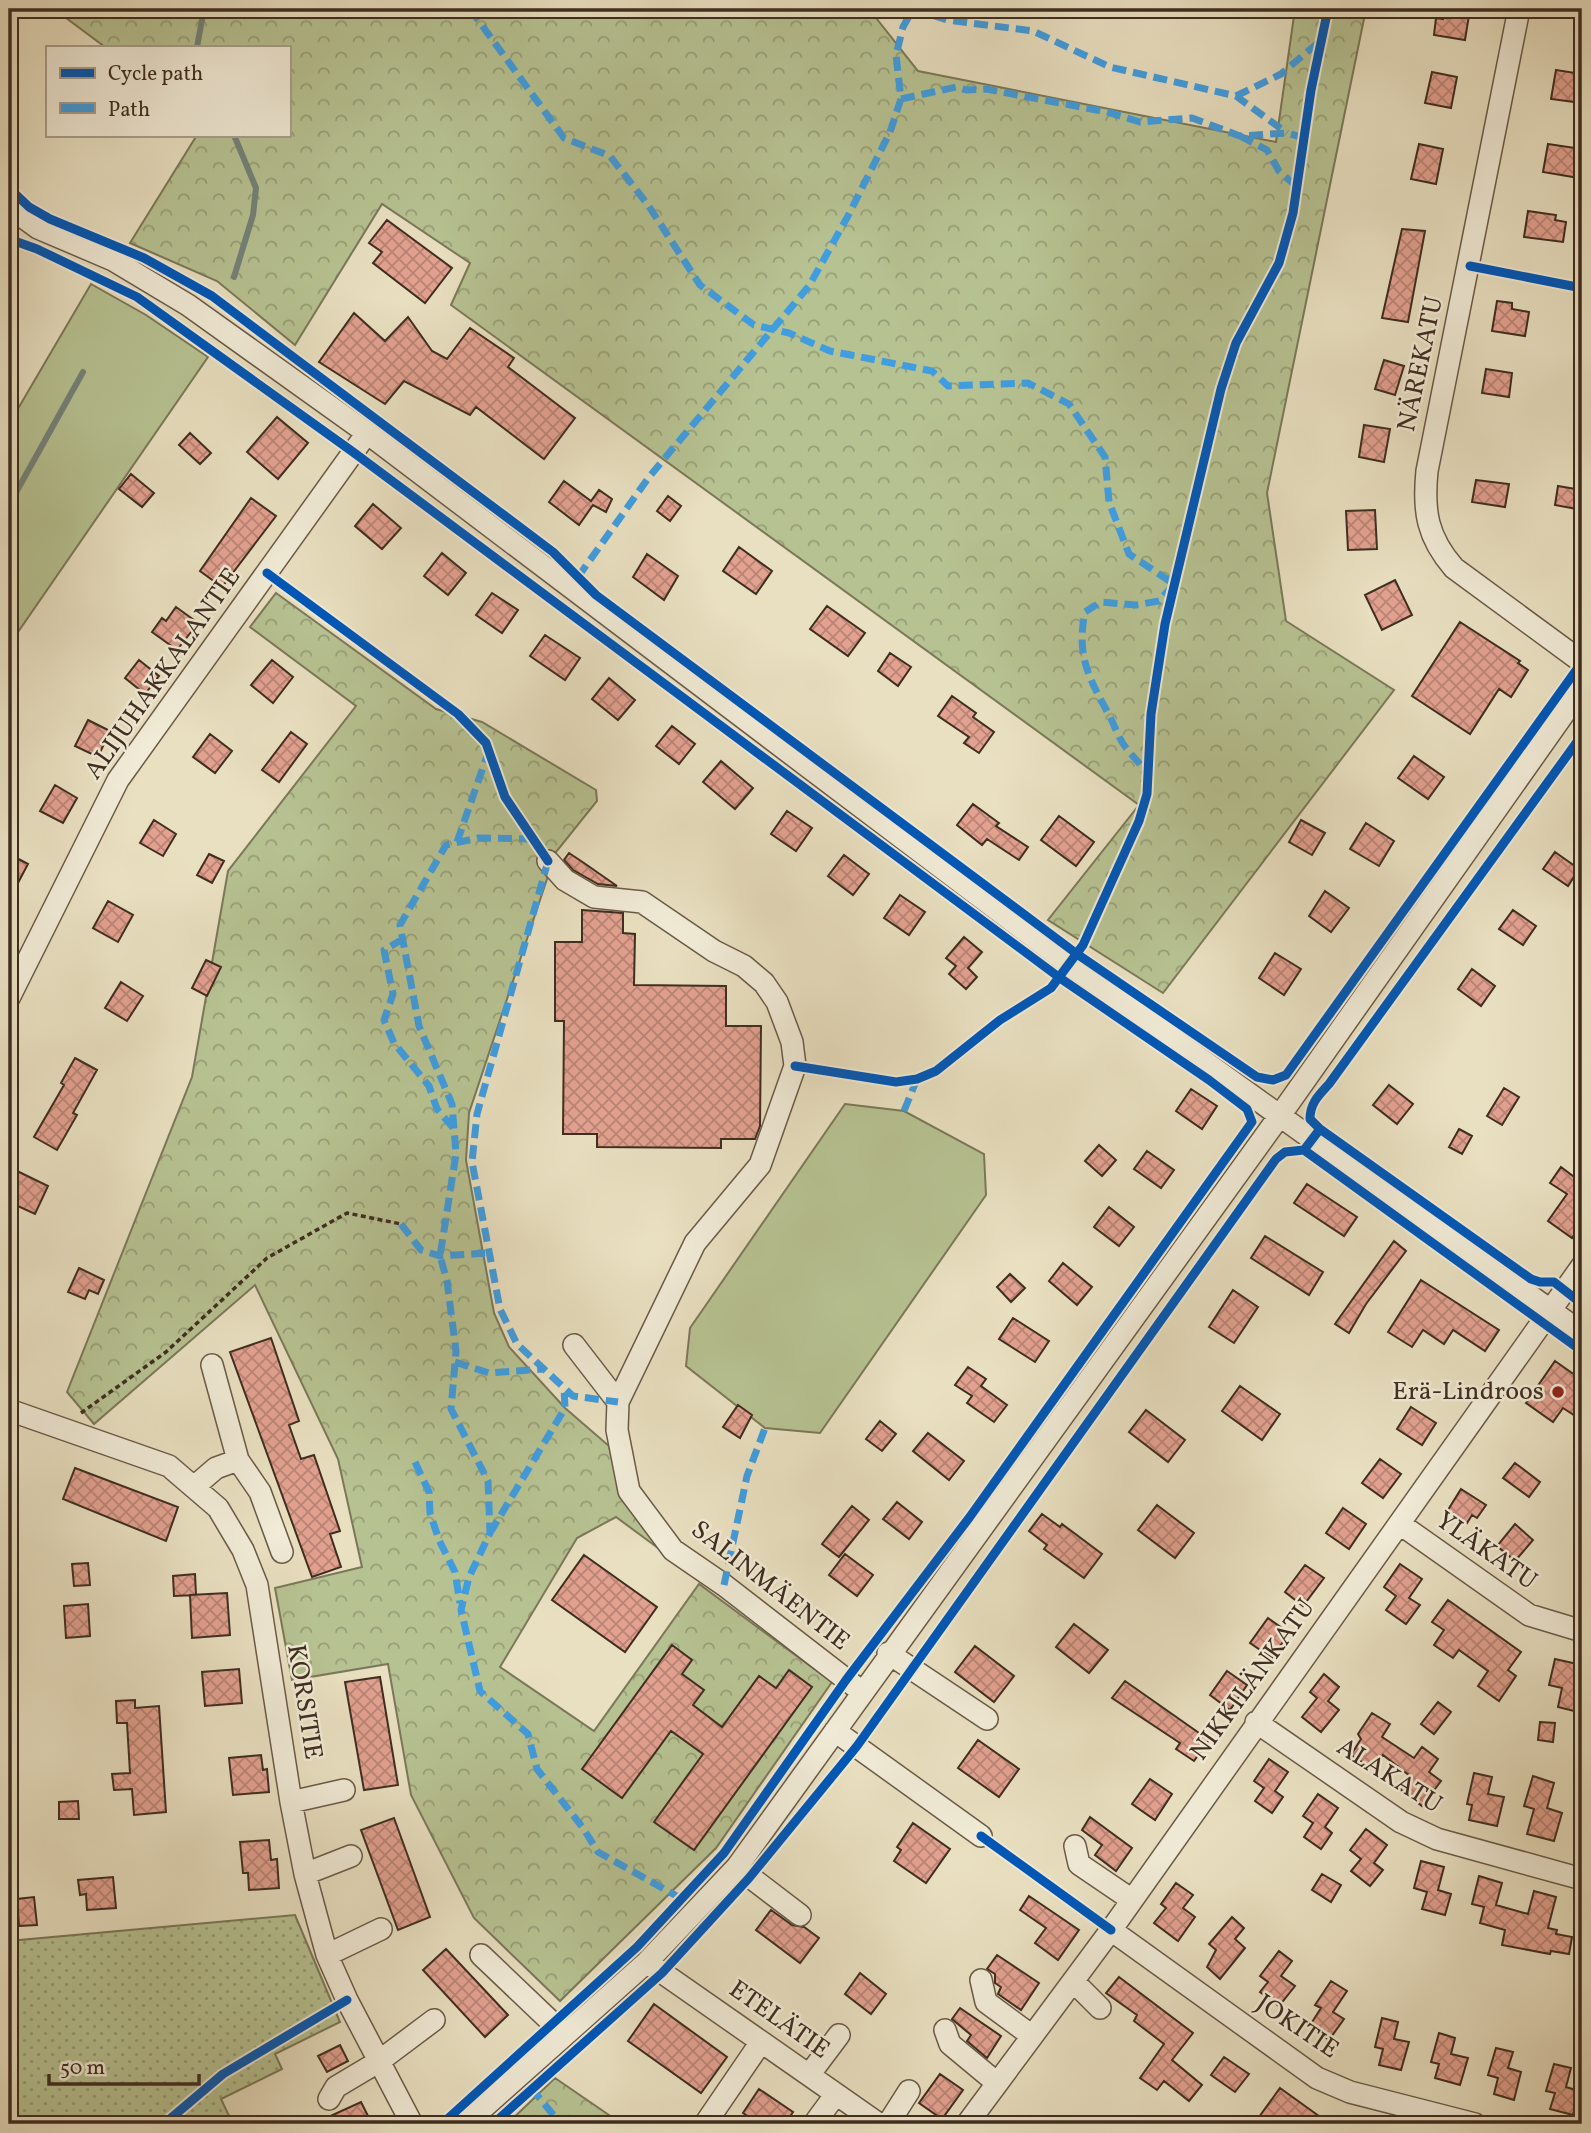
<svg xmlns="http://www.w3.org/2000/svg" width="1591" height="2133" font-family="Vollkorn,serif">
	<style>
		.green { fill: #b7c292; stroke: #7b7859; stroke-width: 2 }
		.forest { fill: url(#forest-crowns); stroke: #7b7859; stroke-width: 2 }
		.park { fill: url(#park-dots); stroke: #7b7859; stroke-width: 2 }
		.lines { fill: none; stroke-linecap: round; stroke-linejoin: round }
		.stream { stroke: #74837a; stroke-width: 6 }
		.building { fill: url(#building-cross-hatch); stroke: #3f2d20; stroke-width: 2 }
		.minor-casing { stroke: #6a5a48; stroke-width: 24 }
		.path { stroke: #3f2d20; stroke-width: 3.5; stroke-dasharray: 5 3.5; stroke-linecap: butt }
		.minor { stroke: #f1ebd7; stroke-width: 21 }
		.quiet { stroke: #3f9de0; stroke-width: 7; stroke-dasharray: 14 7; stroke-linecap: butt }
		.cycleway-casing { stroke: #f1ebd7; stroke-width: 13 }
		.cycleway { stroke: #0057b8; stroke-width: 9 }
		.poi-dot { fill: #8f2418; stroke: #f1ebd7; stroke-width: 2.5 }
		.labels { text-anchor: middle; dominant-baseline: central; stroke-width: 5; stroke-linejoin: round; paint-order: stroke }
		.street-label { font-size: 26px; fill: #3f2d20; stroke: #f1ebd7 }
		.poi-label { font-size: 26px; fill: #3f2d20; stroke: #f1ebd7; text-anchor: end }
	</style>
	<defs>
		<pattern id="forest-crowns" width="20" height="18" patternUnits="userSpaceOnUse" patternTransform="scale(1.75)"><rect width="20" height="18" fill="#b7c292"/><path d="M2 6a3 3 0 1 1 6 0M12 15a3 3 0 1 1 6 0" fill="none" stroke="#969e77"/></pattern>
		<pattern id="park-dots" width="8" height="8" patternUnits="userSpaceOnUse" patternTransform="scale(1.75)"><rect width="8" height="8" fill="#b7c292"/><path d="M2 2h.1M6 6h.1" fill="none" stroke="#969e77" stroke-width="1.8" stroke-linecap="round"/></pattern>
		<pattern id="building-cross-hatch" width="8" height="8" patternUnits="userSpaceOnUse" patternTransform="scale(1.75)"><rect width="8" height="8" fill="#e3a190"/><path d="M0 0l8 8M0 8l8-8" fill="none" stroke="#b98475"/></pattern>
	</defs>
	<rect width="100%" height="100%" fill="#e9e0c1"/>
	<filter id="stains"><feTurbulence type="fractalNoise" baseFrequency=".00286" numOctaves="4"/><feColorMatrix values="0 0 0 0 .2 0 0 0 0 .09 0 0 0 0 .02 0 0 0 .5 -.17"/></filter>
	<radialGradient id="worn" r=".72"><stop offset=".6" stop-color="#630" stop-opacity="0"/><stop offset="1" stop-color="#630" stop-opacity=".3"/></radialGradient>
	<path class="green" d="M91 284 146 315 208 357 9 645V424Z
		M845 1104 904 1111 984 1154 986 1195 820 1433 765 1428 686 1366 690 1328Z"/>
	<path class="forest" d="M54 9H869L918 71 1276 142 1295 9H1366L1267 493 1286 621 1394 690 1163 993 1048 920 1139 805 451 305 470 263 382 204 295 345 217 281 130 243 197 135H289V47H105Z
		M276 593 436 709 482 722 596 790 597 801 556 852 469 1113 466 1160 494 1313 509 1347 565 1408 609 1446 622 1494 658 1548 616 1517 577 1538 500 1667 594 1731 699 1584 832 1682 716 1848 560 2001 474 1918 411 1795 388 1664 292 1680 275 1588 362 1567 338 1459 255 1285 94 1424 67 1392 192 1077 228 871 356 706 250 627Z
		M555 2078 622 2124H507Z"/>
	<path class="park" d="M295 1915 340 2022 275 2054 282 2069 221 2099 231 2120 223 2124H9V1941Z"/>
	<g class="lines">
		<path class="stream" d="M197 47 204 9
			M234 135 256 188 253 215 234 277
			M9 505 83 372"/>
	</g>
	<path class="building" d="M1444 9H1470L1465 40 1434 35 1436 18 1443 19Z
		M1556 70 1582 74V103L1551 99Z
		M1432 72 1457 77 1451 108 1425 103Z
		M1419 144 1443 149 1436 184 1411 179Z
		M1548 144 1582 149 1579 178 1543 172Z
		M1528 211 1556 215 1555 220 1566 222 1563 242 1524 237Z
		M387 220 452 268 425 303 373 263 382 252 369 243Z
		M1402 229 1425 231 1408 322 1382 318Z
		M1497 301 1512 303V309L1529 312 1525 336 1492 331Z
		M354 313 385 341 408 317 432 351 447 359 470 328 514 358 508 367 575 418 544 459 476 407 470 415 404 381 385 404 319 362Z
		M1384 360 1404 366 1395 395 1375 389Z
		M1486 369 1512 373 1509 397 1482 393Z
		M277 417 308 443 278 479 247 452Z
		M1364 425 1390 429 1384 462 1359 457Z
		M190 433 211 453 200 464 179 445Z
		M131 474 154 493 142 507 119 489Z
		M1476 480 1509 484 1505 507 1472 502Z
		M564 481 591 501 599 490 612 499 606 512 593 505 579 525 549 502Z
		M1558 486 1582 490V510L1555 505Z
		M668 496 681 506 670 521 657 511Z
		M251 498 276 516 222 587 200 571Z
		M373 504 401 528 382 549 355 526Z
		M1375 510 1377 549 1348 550 1346 511Z
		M739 547 772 571 756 594 723 571Z
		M442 553 466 573 448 595 424 576Z
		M647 554 678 576 664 600 633 577Z
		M1395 580 1412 615 1382 630 1365 595Z
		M492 593 518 610 502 633 476 615Z
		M827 606 865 633 848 656 810 629Z
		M176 607 198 623 177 650 152 632 162 618 166 621Z
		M1460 622 1520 661 1518 663 1528 670 1511 697 1499 689 1470 734 1412 696Z
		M545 635 580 658 565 680 530 656Z
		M890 653 911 667 898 686 878 671Z
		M139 660 159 676 145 694 125 678Z
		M272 660 293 677 273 703 251 685Z
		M609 678 635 700 618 720 592 699Z
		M952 696 976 713 973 717 994 732 979 753 964 743 969 737 938 716Z
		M88 720 110 731 98 757 75 746Z
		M672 726 695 744 679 764 656 746Z
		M291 732 307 744 279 782 262 770Z
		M210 734 232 751 215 773 193 757Z
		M1414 756 1444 777 1428 799 1398 778Z
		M721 761 753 788 735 809 703 782Z
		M55 785 77 798 63 823 40 811Z
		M973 804 999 823 996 826 1028 847 1019 860 987 839 982 845 957 825Z
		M787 811 812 828 796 851 771 834Z
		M1059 816 1094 842 1076 866 1041 840Z
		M154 820 176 834 163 856 140 843Z
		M1301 820 1325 833 1312 855 1289 842Z
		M1366 823 1394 841 1379 866 1350 849Z
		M1555 852 1579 869 1568 886 1543 869Z
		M569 853 584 863 617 886 598 884 573 870 564 860Z
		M9 854 28 864 9 900Z
		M209 854 224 861 212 883 197 875Z
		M844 855 869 874 853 895 828 876Z
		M1325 891 1349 908 1331 932 1309 916Z
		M900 895 925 912 909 935 884 918Z
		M108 901 133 915 118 942 93 928Z
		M582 910 623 913V933L635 934 634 985 726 986V1026H761L760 1126 755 1139H721V1148L597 1147V1134H563L564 1021H555V942H582Z
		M1513 910 1536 926 1523 945 1499 929Z
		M964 937 982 952 968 968 977 977 966 989 949 974 956 966 946 958Z
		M1275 953 1301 969 1284 995 1259 978Z
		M206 960 221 967 207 996 192 988Z
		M1472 969 1495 986 1481 1006 1458 989Z
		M121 982 143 996 127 1021 105 1008Z
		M75 1058 97 1070 73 1113 77 1115 57 1150 34 1137 64 1085 61 1083Z
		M1389 1085 1413 1104 1397 1124 1373 1105Z
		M1504 1088 1519 1097 1502 1125 1487 1116Z
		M1191 1089 1217 1106 1202 1129 1176 1111Z
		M1459 1129 1472 1136 1462 1154 1449 1147Z
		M1099 1145 1116 1160 1102 1176 1085 1161Z
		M1147 1151 1174 1170 1161 1188 1134 1169Z
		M1561 1167 1577 1179 1582 1172V1224L1572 1238 1548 1221 1567 1194 1550 1183Z
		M17 1171 48 1186 35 1214 9 1202 16 1188 10 1185Z
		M1307 1184 1357 1217 1344 1236 1294 1203Z
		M1109 1207 1134 1227 1119 1246 1094 1227Z
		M1265 1236 1323 1272 1309 1295 1251 1258Z
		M1394 1241 1406 1251 1366 1304 1349 1333 1335 1324Z
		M1063 1263 1092 1287 1077 1305 1049 1281Z
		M79 1268 104 1280 98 1294 89 1290 85 1299 68 1292Z
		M1010 1274 1025 1288 1011 1302 997 1287Z
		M1421 1280 1499 1330 1485 1351 1453 1330 1444 1344 1423 1330 1412 1347 1388 1332Z
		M1233 1290 1258 1307 1234 1343 1209 1327Z
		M1013 1318 1049 1341 1035 1362 999 1339Z
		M271 1338 299 1421 289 1425 301 1459 314 1455 340 1531 330 1534 341 1567 312 1577 230 1352Z
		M1555 1361 1582 1380V1409L1577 1417 1563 1408 1553 1422 1526 1403Z
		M968 1367 986 1379 981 1386 1007 1405 994 1422 967 1403 972 1396 955 1385Z
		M1240 1386 1280 1414 1262 1440 1222 1411Z
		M738 1405 752 1415 740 1438 723 1427Z
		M1411 1407 1436 1423 1422 1445 1397 1429Z
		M1146 1410 1185 1440 1168 1462 1129 1432Z
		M880 1421 896 1434 882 1451 866 1439Z
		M928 1433 964 1461 949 1480 913 1451Z
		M1380 1459 1401 1474 1383 1498 1362 1483Z
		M1515 1463 1540 1482 1529 1497 1503 1478Z
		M75 1468 178 1507 166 1541 63 1499Z
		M1461 1489 1486 1505 1477 1518 1472 1515 1467 1523 1448 1510Z
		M897 1502 922 1522 909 1539 883 1519Z
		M1157 1505 1194 1533 1175 1558 1138 1530Z
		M852 1506 869 1520 839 1557 822 1544Z
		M1343 1508 1366 1524 1349 1549 1326 1533Z
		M1042 1514 1060 1527 1062 1524 1102 1554 1084 1578 1044 1549 1047 1545 1029 1531Z
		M1515 1524 1533 1540 1515 1561 1497 1546Z
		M845 1554 873 1575 857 1596 829 1575Z
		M584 1555 657 1607 625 1652 552 1600Z
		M88 1563 90 1585 74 1586 72 1564Z
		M1400 1564 1422 1579 1409 1598 1420 1605 1406 1624 1386 1610 1396 1596 1384 1587Z
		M1305 1565 1324 1578 1303 1606 1285 1592Z
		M195 1574 196 1595 174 1596 173 1576Z
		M227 1593 230 1635 192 1638 190 1595Z
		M1448 1600 1521 1652 1508 1670 1516 1676 1499 1701 1478 1686 1488 1671 1459 1650 1453 1658 1434 1645 1444 1630 1432 1622Z
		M88 1604 90 1636 66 1638 64 1606Z
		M1268 1618 1289 1633 1272 1658 1250 1643Z
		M1074 1624 1108 1650 1089 1673 1056 1647Z
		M672 1645 692 1660 682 1674 704 1690 693 1705 722 1727 759 1676 776 1688 789 1670 812 1687 694 1850 654 1822 703 1754 671 1731 622 1798 582 1769Z
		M975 1646 1014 1676 994 1702 955 1672Z
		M1555 1659 1582 1665V1713L1558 1707 1562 1688 1549 1685Z
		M239 1669 242 1703 205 1706 202 1672Z
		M1227 1671 1247 1685 1230 1710 1210 1695Z
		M1324 1674 1339 1687 1328 1701 1339 1710 1321 1732 1302 1717 1317 1698 1310 1692Z
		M380 1677 398 1785 364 1790 345 1682Z
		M1125 1681 1209 1740 1194 1761 1176 1749 1180 1743 1112 1698Z
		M135 1700V1708L159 1706 166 1812 134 1815 132 1789 114 1790 112 1774 130 1773 127 1723H117L116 1701Z
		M1438 1702 1451 1712 1434 1734 1421 1724Z
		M1372 1713 1390 1724 1382 1737 1414 1758 1422 1747 1438 1759 1429 1772 1441 1781 1422 1806 1400 1789 1410 1776 1383 1755 1373 1769 1351 1755 1361 1739 1358 1734Z
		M1540 1722 1555 1723 1553 1742 1538 1740Z
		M978 1740 1019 1769 999 1797 958 1768Z
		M261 1755 263 1770 267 1769 269 1792 233 1795 229 1758Z
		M1269 1759 1288 1772 1275 1791 1283 1797 1272 1813 1255 1801 1264 1788 1254 1781Z
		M1474 1773 1492 1777 1488 1794 1504 1797 1497 1826 1469 1820 1472 1805 1467 1804Z
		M1533 1776 1554 1783 1547 1808 1562 1813 1554 1841 1527 1834 1534 1809 1524 1806Z
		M1150 1779 1172 1794 1155 1820 1132 1804Z
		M1318 1794 1338 1808 1325 1827 1332 1833 1321 1849 1304 1837 1313 1823 1303 1816Z
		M78 1801 79 1819H59V1802Z
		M1090 1817 1132 1848 1116 1871 1095 1855 1102 1845 1082 1830Z
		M394 1818 430 1917 398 1930 361 1830Z
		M913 1823 950 1849 926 1883 894 1861 901 1850 897 1847Z
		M1366 1829 1387 1845 1374 1863 1383 1870 1370 1886 1351 1871 1361 1859 1350 1850Z
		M269 1840 271 1860 277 1859 279 1888 249 1890 248 1873H243L240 1842Z
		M1421 1861 1444 1867 1438 1890 1451 1894 1445 1915 1422 1909 1427 1892 1414 1888Z
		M1322 1874 1341 1885 1331 1902 1312 1890Z
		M1479 1876 1502 1883 1496 1905 1528 1914 1534 1891 1556 1897 1548 1928 1557 1930 1556 1934 1572 1937 1569 1954 1551 1951 1550 1954 1502 1945 1505 1930 1480 1923 1484 1907 1472 1904Z
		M113 1877 116 1908 87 1910 86 1894 80 1895 78 1880Z
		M1176 1883 1193 1895 1183 1908 1195 1917 1178 1941 1154 1923 1166 1908 1161 1904Z
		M1029 1896 1079 1930 1058 1960 1035 1943 1046 1928 1020 1910Z
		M34 1897 37 1925 19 1926 17 1899Z
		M771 1910 792 1925 804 1927 819 1938 800 1963 756 1930Z
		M1232 1917 1244 1928 1235 1939 1245 1948 1220 1979 1207 1967 1216 1950 1209 1944Z
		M446 1949 508 2015 485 2037 423 1970Z
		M1279 1951 1292 1961 1281 1976 1295 1986 1279 2006 1260 1992 1268 1982 1260 1976Z
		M997 1955 1039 1983 1021 2010 998 1994 1001 1987 995 1983V1974L987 1969Z
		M860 1973 886 1994 871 2014 845 1994Z
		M1119 1977 1193 2033 1172 2060 1202 2085 1189 2101 1164 2081 1157 2090 1140 2078 1164 2044 1134 2021 1137 2015 1106 1993Z
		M1331 1981 1347 1991 1333 2012 1344 2019 1329 2040 1309 2027 1321 2008 1315 2005Z
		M654 2004 727 2057 701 2093 628 2041Z
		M960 2008 1001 2036 987 2058 967 2041 971 2035 952 2019Z
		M1382 2018 1398 2022 1394 2039 1409 2042 1401 2070 1379 2065 1383 2049 1375 2047Z
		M1439 2033 1455 2038 1451 2054 1468 2058 1460 2085 1435 2078 1439 2064 1431 2062Z
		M340 2045 348 2061 327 2072 318 2056Z
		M1496 2048 1513 2052 1508 2068 1521 2072 1514 2100 1494 2094 1498 2078 1488 2075Z
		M1224 2057 1249 2074 1235 2092 1211 2075Z
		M1554 2064 1571 2068 1566 2087 1579 2091 1573 2115 1550 2109 1555 2093 1546 2091Z
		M940 2074 963 2090 942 2119 919 2103Z
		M1280 2088 1330 2124H1254Z
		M759 2089 793 2112 785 2124H760L743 2113Z
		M361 2102 372 2124H313Z"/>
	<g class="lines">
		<g class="minor-casing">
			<path id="minor" d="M1519 9 1427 471C1423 511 1427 537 1454 568L1582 662
				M9 207 38 228 113 260 188 305 367 433 1070 965 1582 1333
				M548 861 565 880 594 897 642 902 714 951 744 966 764 983 777 1002 792 1042 795 1066 760 1165 695 1243 618 1402 617 1430 629 1491 673 1550 724 1585 861 1691
				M9 998 118 780 367 433
				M574 1345 618 1402
				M212 1365 238 1460 260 1492 282 1552
				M9 1410 169 1466 218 1508 243 1550 257 1585 291 1802 305 1874 327 1955 347 2000 412 2124
				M195 1486 216 1468 238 1460
				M1400 1524 1529 1615 1582 1631
				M888 1653 987 1719
				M1256 1722 1401 1822 1437 1839 1582 1879
				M835 1731 981 1836
				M291 1802 344 1790
				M1075 1846 1079 1864 1132 1900
				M737 1867 800 1915
				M305 1874 351 1856
				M1111 1930 1317 2078 1350 2092 1475 2124
				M327 1955 381 1929
				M481 1955 565 2035
				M647 1962 879 2124
				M981 1980 986 2002 1032 2036
				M1073 1981 1100 2008
				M945 2030 950 2044 997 2083
				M809 2075 839 2035
				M329 2099 336 2087 378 2062 434 2020
				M465 2124 647 1962 737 1867 1281 1114 1582 688
				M705 2124 761 2042
				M814 2124 836 2094
				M888 2124 909 2091
				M967 2124 1111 1930 1582 1266"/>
		</g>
		<path class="path" d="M81 1413 166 1352 267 1258 347 1213 401 1224"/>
		<use href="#minor" class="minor"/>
		<path class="quiet" d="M470 9 564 138 610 156 648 205 700 285 754 325 789 333 830 351 932 371 948 386 1028 383 1069 404 1105 457 1109 502 1129 554 1174 584 1159 601 1136 605 1101 602 1085 612C1076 656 1089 678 1109 715 1115 726 1119 740 1127 749 1134 759 1142 763 1146 776
			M913 9 947 20 1033 31 1110 67 1236 96 1287 133
			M1236 96 1281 74 1320 41
			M901 99 956 87 966 90 986 89 1107 112 1140 122 1192 118 1240 136 1287 133 1304 138
			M1240 136 1267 150 1279 171 1297 187
			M578 577 649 477 809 286 848 216 890 132 901 99 896 55 903 27 913 9
			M533 839 478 838 446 845 400 925 419 1026 452 1104 456 1154 440 1256 447 1281 456 1351 451 1409 488 1481 490 1533 469 1577 461 1610 480 1691 528 1734 537 1769 583 1828 598 1852 682 1899
			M457 842 488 753
			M548 861 477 1114 472 1162 500 1309 517 1344 573 1396 618 1402
			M403 939 384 950 393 994 384 1020 394 1043 429 1086 437 1109 455 1130
			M904 1111 917 1079
			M401 1224 421 1250 440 1256 488 1253
			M455 1362 489 1373 544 1369
			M415 1462 429 1492 430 1513 439 1540 455 1572 460 1603
			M490 1533 565 1408 564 1387
			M724 1585 747 1476 765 1428
			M531 2088 561 2124"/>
		<g class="cycleway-casing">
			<path id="cycleway" d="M9 188 29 207 50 219 144 258 212 296 553 552 596 595 1077 954 1257 1077 1273 1080 1286 1075 1582 662
				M9 239 37 249 137 297 353 452 1060 978 1209 1080 1247 1109 1252 1122 969 1518 846 1680 724 1853 637 1947 443 2123 437 2124
				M1470 266 1582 288
				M267 573 458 714 486 743 505 797 548 861
				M795 1066 896 1082 917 1079 936 1071 1000 1020 1051 988 1083 945 1139 821 1147 794 1151 714 1165 624 1221 389 1236 343 1279 263 1293 213 1311 90 1328 9
				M1320 1129 1531 1279 1540 1282H1554L1582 1304
				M1304 1150 1582 1351
				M981 1836 1111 1930
				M164 2124 223 2074 347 2000
				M493 2124 662 1973 749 1878 857 1746 1276 1159 1285 1152 1304 1150 1320 1129 1310 1119C1310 1103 1319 1095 1329 1084L1582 735"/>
		</g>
		<use href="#cycleway" class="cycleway"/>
	</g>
	<circle class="poi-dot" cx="1558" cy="1392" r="7"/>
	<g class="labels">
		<g class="street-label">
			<text transform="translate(1421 364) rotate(-78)">NÄREKATU</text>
			<text transform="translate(163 674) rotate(-55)">ALIJUHAKKALANTIE</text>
			<text transform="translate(1486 1551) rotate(35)">YLÄKATU</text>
			<text transform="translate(770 1586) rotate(38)">SALINMÄENTIE</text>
			<text transform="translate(1253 1680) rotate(-54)">NIKKILÄNKATU</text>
			<text transform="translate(304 1702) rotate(81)">KORSITIE</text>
			<text transform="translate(1389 1776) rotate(32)">ALAKATU</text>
			<text transform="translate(779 2020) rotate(35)">ETELÄTIE</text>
			<text transform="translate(1297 2027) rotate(34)">JOKITIE</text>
		</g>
		<g class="poi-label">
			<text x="1544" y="1392">Erä-Lindroos</text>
		</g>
	</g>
	<rect width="1591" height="2133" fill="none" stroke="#e9e0c1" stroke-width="35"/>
	<rect x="10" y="10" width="1570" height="2112" fill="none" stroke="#3f2d20" stroke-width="3.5"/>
	<rect x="18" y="18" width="1556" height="2098" fill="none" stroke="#3f2d20" stroke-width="2"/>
	<rect x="46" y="46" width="245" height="91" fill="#f1ebd7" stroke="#aa9f8e" stroke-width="2"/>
	<rect x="60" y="68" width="35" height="10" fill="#0057b8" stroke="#aa9f8e" stroke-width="2"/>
	<text x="108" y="80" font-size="21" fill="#3f2d20">Cycle path</text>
	<rect x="60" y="103" width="35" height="10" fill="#3f9de0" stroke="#aa9f8e" stroke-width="2"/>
	<text x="108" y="116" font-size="21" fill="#3f2d20">Path</text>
	<path d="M49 2074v10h150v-10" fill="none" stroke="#3f2d20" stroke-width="3.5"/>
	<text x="60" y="2074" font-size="21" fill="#3f2d20" stroke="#f1ebd7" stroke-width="5" paint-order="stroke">50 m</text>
	<rect width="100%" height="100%" filter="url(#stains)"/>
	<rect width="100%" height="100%" fill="url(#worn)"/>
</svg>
